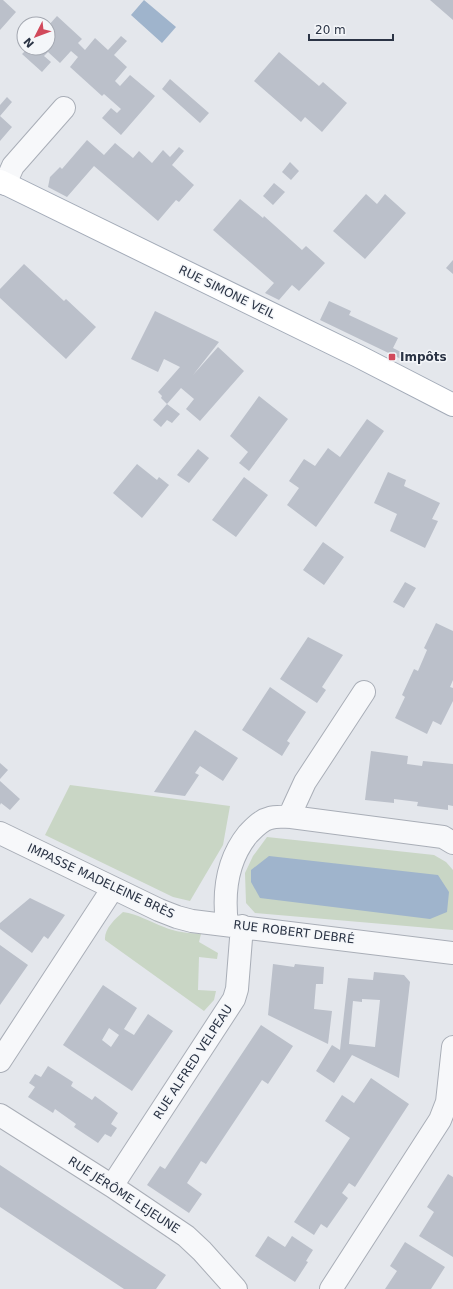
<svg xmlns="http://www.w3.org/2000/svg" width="453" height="1289" font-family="'DejaVu Sans',sans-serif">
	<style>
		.green { fill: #c9d6c5 }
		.water { fill: #9fb4cc }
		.building { fill: #bbc0ca; fill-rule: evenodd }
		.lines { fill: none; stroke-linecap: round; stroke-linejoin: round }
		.minor-casing { stroke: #a9aeb7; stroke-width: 24 }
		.major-casing { stroke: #a3abb8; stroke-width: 24 }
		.minor { stroke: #f7f8fa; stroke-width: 22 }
		.major { stroke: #fff; stroke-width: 22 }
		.poi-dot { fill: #d1495b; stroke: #f4f6f9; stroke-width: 1.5 }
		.labels { text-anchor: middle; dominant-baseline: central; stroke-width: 3; stroke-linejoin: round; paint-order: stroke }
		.street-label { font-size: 12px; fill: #2b3445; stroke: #f4f6f9 }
		.poi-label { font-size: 12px; font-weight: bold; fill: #2b3445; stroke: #f4f6f9; text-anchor: start }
	</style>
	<rect width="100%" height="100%" fill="#e4e7ec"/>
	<path class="green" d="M70 785 230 806 223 845 190 901 173 897 45 835Z
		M267 837 434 855 446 862 453 870V930L255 913 246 903 245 873 253 856Z
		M123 912C138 914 150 922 164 927 175 932 188 933 201 934L199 942 218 953 217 959 199 957 198 990 216 991 214 1000 204 1011 105 940C104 929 115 919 123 912Z"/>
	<path class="water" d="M144 0 176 27 162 43 131 15Z
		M269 856 438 875 449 892 447 912 430 919 260 898 251 882V870Z"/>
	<path class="building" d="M0 0H3L16 12 0 30Z
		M430 0H453V20Z
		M57 16 82 39 78 43 85 50 95 38 108 50 121 36 127 41 114 55 127 67 115 81 120 86 130 75 155 96 121 135 102 118 111 108 117 113 121 109 104 94 102 96 70 67 78 57 71 51 60 63 48 52 44 56 51 62 42 72 22 54 28 48H48V26Z
		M279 52 319 86 323 82 347 103 322 132 305 117 301 122 254 81Z
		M170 79 209 113 200 123 162 89Z
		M7 97 12 102 0 116 12 127 0 141V105Z
		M87 140 104 155 115 143 133 158 139 151 152 163 163 150 170 157 179 147 184 151 172 165 194 185 179 202 176 200 158 221 94 166 67 197 48 187 50 177 60 167 62 169Z
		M290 162 299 171 291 180 282 172Z
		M274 183 285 192 273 205 263 196Z
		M366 194 377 204 385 194 406 213 365 259 333 231Z
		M240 199 263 218 264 216 302 250 306 246 325 263 299 291 292 285 279 300 265 293 274 283 213 230Z
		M453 260V274L446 268Z
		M24 264 64 301 66 299 96 327 66 359 0 298V289Z
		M329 301 351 311 349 315 398 338 393 348 403 353 401 359 320 320Z
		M155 311 219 342 193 375 218 347 244 371 200 421 186 409 194 399 181 388 167 404 180 414 172 423 167 420 161 427 153 420 167 404 161 398 162 396 158 392 180 367 164 359 158 372 131 359Z
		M259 396 288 419 249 471 239 463 248 452 230 436Z
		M367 419 384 431 316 527 287 505 299 488 289 481 304 459 315 466 328 448 340 457Z
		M198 449 209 458 189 483 177 475Z
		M137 464 157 480 159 477 169 485 142 518 113 493Z
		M388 472 406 480 404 486 440 503 432 519 438 521 425 548 390 531 397 514 374 503Z
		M244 477 268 495 236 537 212 520Z
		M323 542 344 557 324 585 303 570Z
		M405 582 416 588 404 608 393 602Z
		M436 623 453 631V680L450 687 453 688V701L441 725 433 721 427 734 395 718 405 697 402 695 414 669 418 671 427 650 424 648Z
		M308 637 343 655 322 687 326 690 317 703 280 679Z
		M270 687 306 712 287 741 290 743 282 756 242 730Z
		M195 730 238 758 223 781 200 766 195 773 199 775 185 796 154 792Z
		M371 751 408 756 407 764 422 766 423 761 453 764V806L448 805V810L417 806 418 802 394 799V803L365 800Z
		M0 763 8 770 0 779Z
		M0 781 20 799 10 810 1 803 0 805Z
		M30 898 65 915 48 939 44 936 32 953 0 929V923Z
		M0 945 28 965 0 1005Z
		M273 964 294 967 295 964 324 967 323 984H316L314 1009 332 1011 328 1044 268 1015Z
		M374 972 404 975 410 982 399 1078 352 1055 334 1083 316 1071 332 1045 340 1050 348 978 373 980ZM362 999 380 1000 375 1047 349 1044 353 1001 362 1002Z
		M103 985 137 1008 124 1029 134 1035 148 1014 173 1031 132 1091 63 1045ZM109 1028 119 1035 111 1047 102 1040Z
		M261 1025 293 1046 268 1084 262 1080 206 1164 201 1161 187 1183 202 1194 189 1213 147 1185 160 1166 165 1169Z
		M48 1066 73 1082 71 1086 92 1100 95 1096 118 1113 111 1124 117 1128 111 1137 105 1134 98 1143 74 1127 76 1124 55 1109 53 1113 28 1097 35 1087 29 1083 35 1074 41 1077Z
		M371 1078 409 1104 355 1187 349 1183 342 1193 348 1198 327 1228 321 1224 314 1235 294 1222 350 1138 325 1121 342 1095 354 1103Z
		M0 1165 166 1275 156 1289H124L0 1207Z
		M448 1174 453 1177V1257L419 1236 434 1212 427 1207Z
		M268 1236 285 1247 292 1236 313 1250 306 1261 308 1262 295 1282 255 1256Z
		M405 1242 445 1267 431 1289H385L397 1271 390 1266Z"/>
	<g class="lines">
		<g class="minor-casing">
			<path id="minor" d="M5 184 13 166 64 108
				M291 817 293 808 305 782 364 692
				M0 833 159 910 177 917 192 921 453 953
				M227 924C223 892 227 860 248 834 254 828 261 820 270 818 276 816 284 817 291 817L443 837 453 843
				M0 1061 113 888
				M0 1115 112 1186 186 1236 202 1251 236 1289
				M112 1186 234 999 237 989 242 926
				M331 1289 440 1120 447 1102 453 1047"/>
		</g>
		<g class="major-casing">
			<path id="major" d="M0 181 358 356 453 405"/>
		</g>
		<use href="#minor" class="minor"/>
		<use href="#major" class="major"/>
	</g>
	<rect class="poi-dot" x="388" y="353" width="8" height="8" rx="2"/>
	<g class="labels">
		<g class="street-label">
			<text transform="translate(227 292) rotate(26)">RUE SIMONE VEIL</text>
			<text transform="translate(101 881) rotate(25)">IMPASSE MADELEINE BRÈS</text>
			<text transform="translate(294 932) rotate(7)">RUE ROBERT DEBRÉ</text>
			<text transform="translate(193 1062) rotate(-57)">RUE ALFRED VELPEAU</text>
			<text transform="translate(124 1195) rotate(33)">RUE JÉRÔME LEJEUNE</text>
		</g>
		<g class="poi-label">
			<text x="400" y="357">Impôts</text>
		</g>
	</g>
	<g transform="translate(36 36) rotate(228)"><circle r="19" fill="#f4f6f9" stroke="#a4a8b1"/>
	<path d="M0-3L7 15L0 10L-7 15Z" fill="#d1495b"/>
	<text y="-6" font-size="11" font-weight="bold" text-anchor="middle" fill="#2b3445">N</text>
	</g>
	<path d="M309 34v6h84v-6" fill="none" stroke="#2b3445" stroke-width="2"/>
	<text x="315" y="34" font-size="12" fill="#2b3445" stroke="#f4f6f9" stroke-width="3" paint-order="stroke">20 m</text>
</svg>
